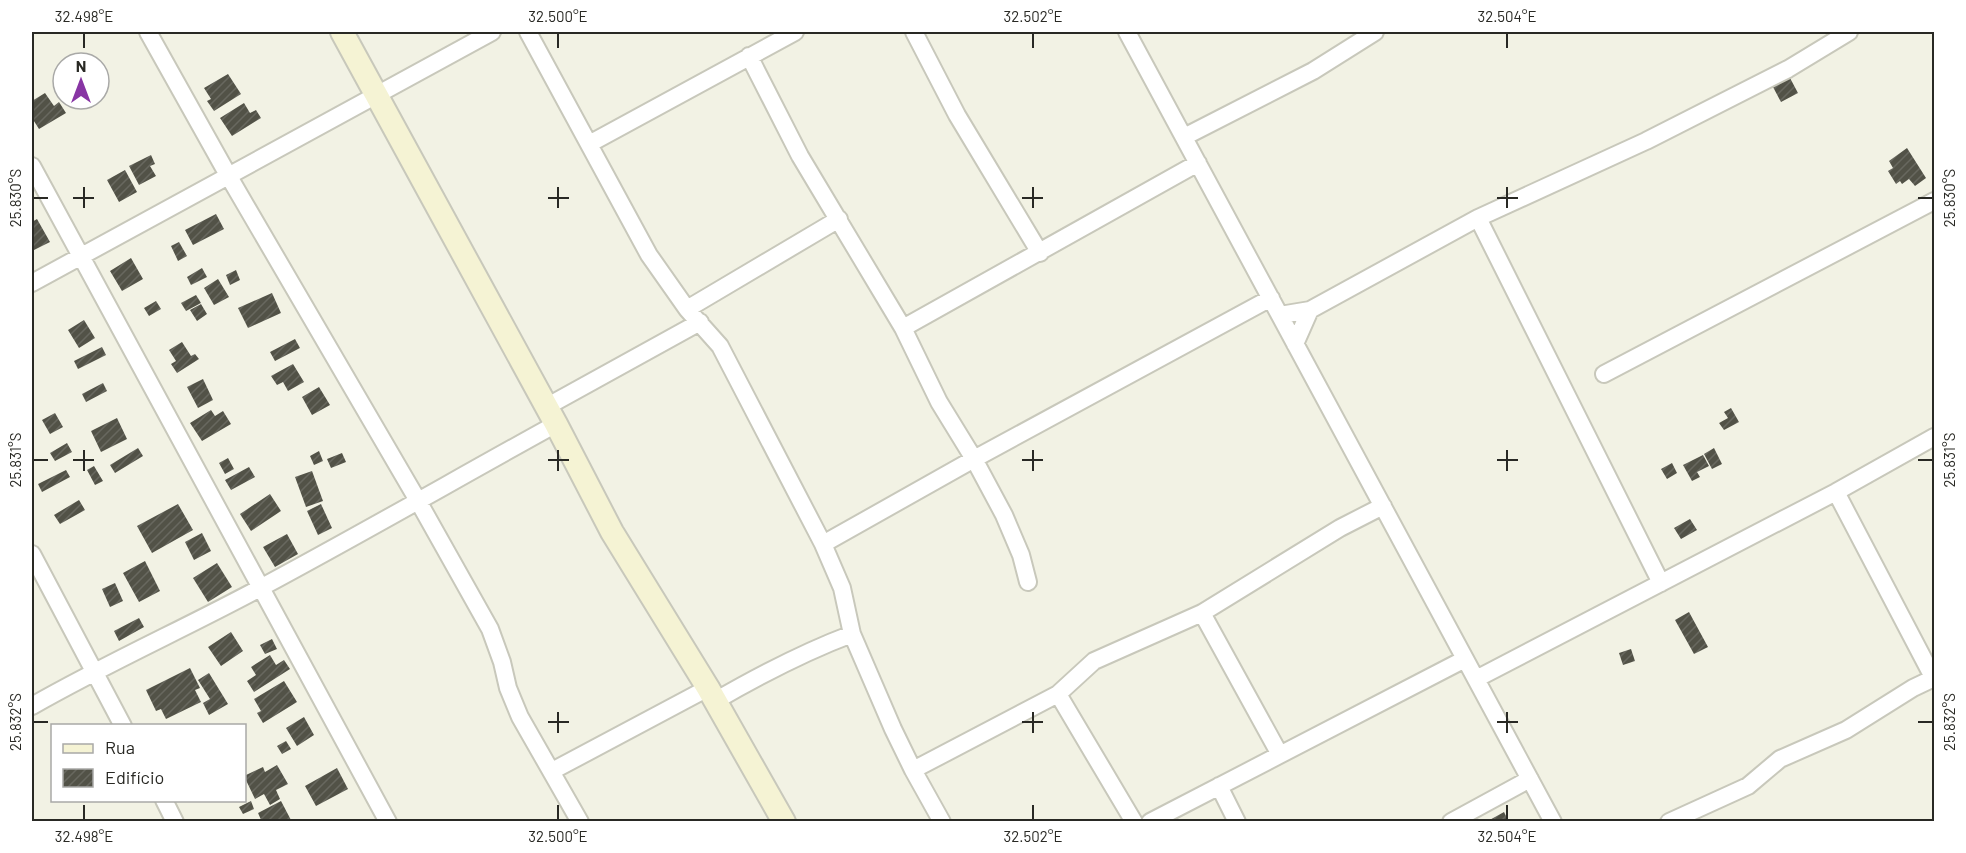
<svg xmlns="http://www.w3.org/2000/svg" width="1966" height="853" font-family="Barlow,sans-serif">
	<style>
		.building { fill: url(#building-hatch) }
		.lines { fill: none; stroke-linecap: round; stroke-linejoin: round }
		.street-casing { stroke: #c8c8bb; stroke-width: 20 }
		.secondary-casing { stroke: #c8c8bb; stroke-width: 26 }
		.street { stroke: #fff; stroke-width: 16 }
		.secondary { stroke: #f5f3d4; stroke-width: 22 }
		.ticks { fill: none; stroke: #292924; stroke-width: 2 }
		.neatline { fill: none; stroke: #292924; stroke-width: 2 }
		.ticks-label { font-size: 15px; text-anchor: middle; fill: #292924 }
	</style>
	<defs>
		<pattern id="building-hatch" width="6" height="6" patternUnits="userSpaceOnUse" patternTransform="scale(1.5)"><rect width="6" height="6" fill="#525247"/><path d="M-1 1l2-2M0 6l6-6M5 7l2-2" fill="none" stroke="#68685f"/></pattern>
	</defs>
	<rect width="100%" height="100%" fill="#f2f2e4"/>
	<path class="building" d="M228 74 241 94 214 111 207 101 211 99 204 88Z
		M1790 78 1798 93 1781 102 1773 87Z
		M45 93 54 106 59 102 66 113 39 129 32 118V101Z
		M244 103 250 113 256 110 261 118 232 136 220 118Z
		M1907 148 1926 178 1915 186 1909 179 1902 184 1900 181 1896 184 1888 171 1893 168 1889 161Z
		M151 155 155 164 150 166 156 176 139 185 129 166Z
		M125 170 137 192 119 202 107 180Z
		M216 214 224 229 193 245 185 230Z
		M37 219 50 242 32 251V222Z
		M179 242 187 256 178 261 171 246Z
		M131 258 143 279 122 291 110 271Z
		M202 268 207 277 191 285 187 277Z
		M236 270 240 280 230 285 226 275Z
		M218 279 229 297 214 305 204 288Z
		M272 293 281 313 248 328 238 308Z
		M196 295 201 303 186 311 181 303Z
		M156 301 161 309 149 316 144 308Z
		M201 304 207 314 197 321 190 310Z
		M84 320 95 338 79 348 68 330Z
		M295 339 300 348 275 361 270 352Z
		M182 342 191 356 195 354 199 359 177 373 171 364 176 361 169 350Z
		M102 347 106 355 78 369 74 361Z
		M293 364 304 382 288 391 283 382 277 385 271 376Z
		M203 379 213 400 198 408 187 387Z
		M103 383 107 391 86 402 82 394Z
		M319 387 330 405 312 415 302 397Z
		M1731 408 1739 422 1724 430 1719 423 1728 418 1724 412Z
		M211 410 215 416 223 411 231 424 202 441 190 423Z
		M55 413 63 427 50 434 42 420Z
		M117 418 127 439 101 452 91 431Z
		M67 443 72 452 55 461 50 453Z
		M138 448 143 456 115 473 110 465Z
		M1714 448 1722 464 1712 469 1704 454Z
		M319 451 323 461 314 465 310 456Z
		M342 453 346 462 331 468 327 459Z
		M1703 455 1709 466 1697 472 1700 477 1692 481 1683 465Z
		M228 458 234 469 225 474 219 463Z
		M1672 463 1677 473 1667 479 1661 469Z
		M94 466 103 481 95 485 87 470Z
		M249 467 255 477 231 490 225 480Z
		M66 470 70 477 42 492 38 484Z
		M312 471 323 501 306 507 295 477Z
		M270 494 281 511 251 531 240 514Z
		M79 500 85 510 60 524 54 515Z
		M178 504 193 530 152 553 137 526Z
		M321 504 332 528 318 535 307 511Z
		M1690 519 1697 530 1681 539 1674 528Z
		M202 533 211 551 194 560 185 542Z
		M287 534 298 554 275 567 263 547Z
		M145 561 160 591 139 602 123 573Z
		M217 563 232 587 208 602 193 578Z
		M115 583 123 601 110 607 102 589Z
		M1689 612 1708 647 1694 654 1675 620Z
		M139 618 144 627 119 641 114 631Z
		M231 632 243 651 221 666 208 647Z
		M272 639 277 649 265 654 260 645Z
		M1631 649 1635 661 1623 665 1619 653Z
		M270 655 276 665 284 660 290 669 254 692 247 681 256 675 251 667Z
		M190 668 200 688 195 690 201 702 166 719 161 709 156 711 146 690Z
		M209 673 228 704 209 715 203 703 210 699 198 680Z
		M284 681 297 702 263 723 257 713 261 711 254 699Z
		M304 717 314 735 297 746 286 728Z
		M286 741 291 749 282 754 277 746Z
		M277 765 288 784 276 790 280 799 270 805 264 794 255 799 244 776 263 767 265 772Z
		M337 768 348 789 316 806 305 786Z
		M251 801 254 809 243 814 239 807Z
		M281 801 292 822H262L258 813Z
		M1504 812 1509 822H1486Z"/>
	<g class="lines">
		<g class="street-casing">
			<path id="street" d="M148 32 228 175 417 499 490 629 502 662 508 688 520 717 580 822
				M528 32 649 255 687 309 720 346 823 544 974 459 1271 298
				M914 32 957 115 1040 253
				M1127 32 1553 822
				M749 56 800 156 903 328 939 402 974 459 1004 515 1021 555 1028 582
				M1184 137 1313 71 1375 32
				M589 144 795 32
				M32 166 388 822
				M1478 218 1661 583
				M32 283 492 32
				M687 309 839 219
				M1280 315 1310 310 1478 218 1646 141 1788 69 1849 32
				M903 328 1198 163
				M1295 344 1310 310
				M1604 374 1934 201
				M546 407 700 322
				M1836 492 1934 679
				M823 544 842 588 852 634 893 729 913 770 942 822
				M32 554 123 726
				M1202 613 1279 753
				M1476 679 1836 492 1934 437
				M1058 694 1134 822
				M715 701C760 675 804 652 852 634
				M32 706C107 663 186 628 262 587 361 534 458 478 556 424
				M913 770 1058 694 1094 661 1202 613 1340 528 1383 506
				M552 771 708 688
				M1219 786 1237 822
				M164 800 175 822
				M1150 822 1465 659
				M1451 822 1530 779
				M1669 822 1748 786 1780 759 1846 730 1913 688 1934 678"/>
		</g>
		<g class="secondary-casing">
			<path id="secondary" d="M342 32 556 424 612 532 708 688 784 822"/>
		</g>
		<use href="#street" class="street"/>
		<use href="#secondary" class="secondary"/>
	</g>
	<path class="ticks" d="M84 33V48M558 33V48M1033 33V48M1507 33V48M84 187V208M558 187V208M1033 187V208M1507 187V208M33 198H48M73 198H94M548 198H569M1022 198H1043M1497 198H1518M1918 198H1933M84 450V471M558 450V471M1033 450V471M1507 450V471M33 460H48M73 460H94M548 460H569M1022 460H1043M1497 460H1518M1918 460H1933M558 712V733M1033 712V733M1507 712V733M33 722H48M548 722H569M1022 722H1043M1497 722H1518M1918 722H1933M84 805V820M558 805V820M1033 805V820M1507 805V820"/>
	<rect width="1966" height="853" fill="none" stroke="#ffffff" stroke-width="66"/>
	<rect x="51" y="724" width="195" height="78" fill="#ffffff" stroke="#a9a9a7" stroke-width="1.5"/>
	<rect x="63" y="744" width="30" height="9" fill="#f5f3d4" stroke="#a9a9a7" stroke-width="1.5"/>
	<text x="105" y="754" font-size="18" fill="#292924">Rua</text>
	<rect x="63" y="769" width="30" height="18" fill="url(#building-hatch)" stroke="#a9a9a7" stroke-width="1.5"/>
	<text x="105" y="784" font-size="18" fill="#292924">Edifício</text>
	<g transform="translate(81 81)"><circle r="28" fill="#ffffff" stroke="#a9a9a7" stroke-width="1.5"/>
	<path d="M0-4.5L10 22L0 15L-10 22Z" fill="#8835a4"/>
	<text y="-9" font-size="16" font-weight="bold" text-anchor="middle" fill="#292924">N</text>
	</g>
	<rect x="33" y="33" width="1900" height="787" class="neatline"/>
	<g class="ticks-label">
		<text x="84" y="22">32.498°E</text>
		<text x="558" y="22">32.500°E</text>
		<text x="1033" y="22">32.502°E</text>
		<text x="1507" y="22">32.504°E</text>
		<text transform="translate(16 198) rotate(-90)" y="5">25.830°S</text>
		<text transform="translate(1950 198) rotate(-90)" y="5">25.830°S</text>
		<text transform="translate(16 460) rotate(-90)" y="5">25.831°S</text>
		<text transform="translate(1950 460) rotate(-90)" y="5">25.831°S</text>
		<text transform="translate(16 722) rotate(-90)" y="5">25.832°S</text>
		<text transform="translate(1950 722) rotate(-90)" y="5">25.832°S</text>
		<text x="84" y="842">32.498°E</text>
		<text x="558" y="842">32.500°E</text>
		<text x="1033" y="842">32.502°E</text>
		<text x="1507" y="842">32.504°E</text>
	</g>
</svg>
